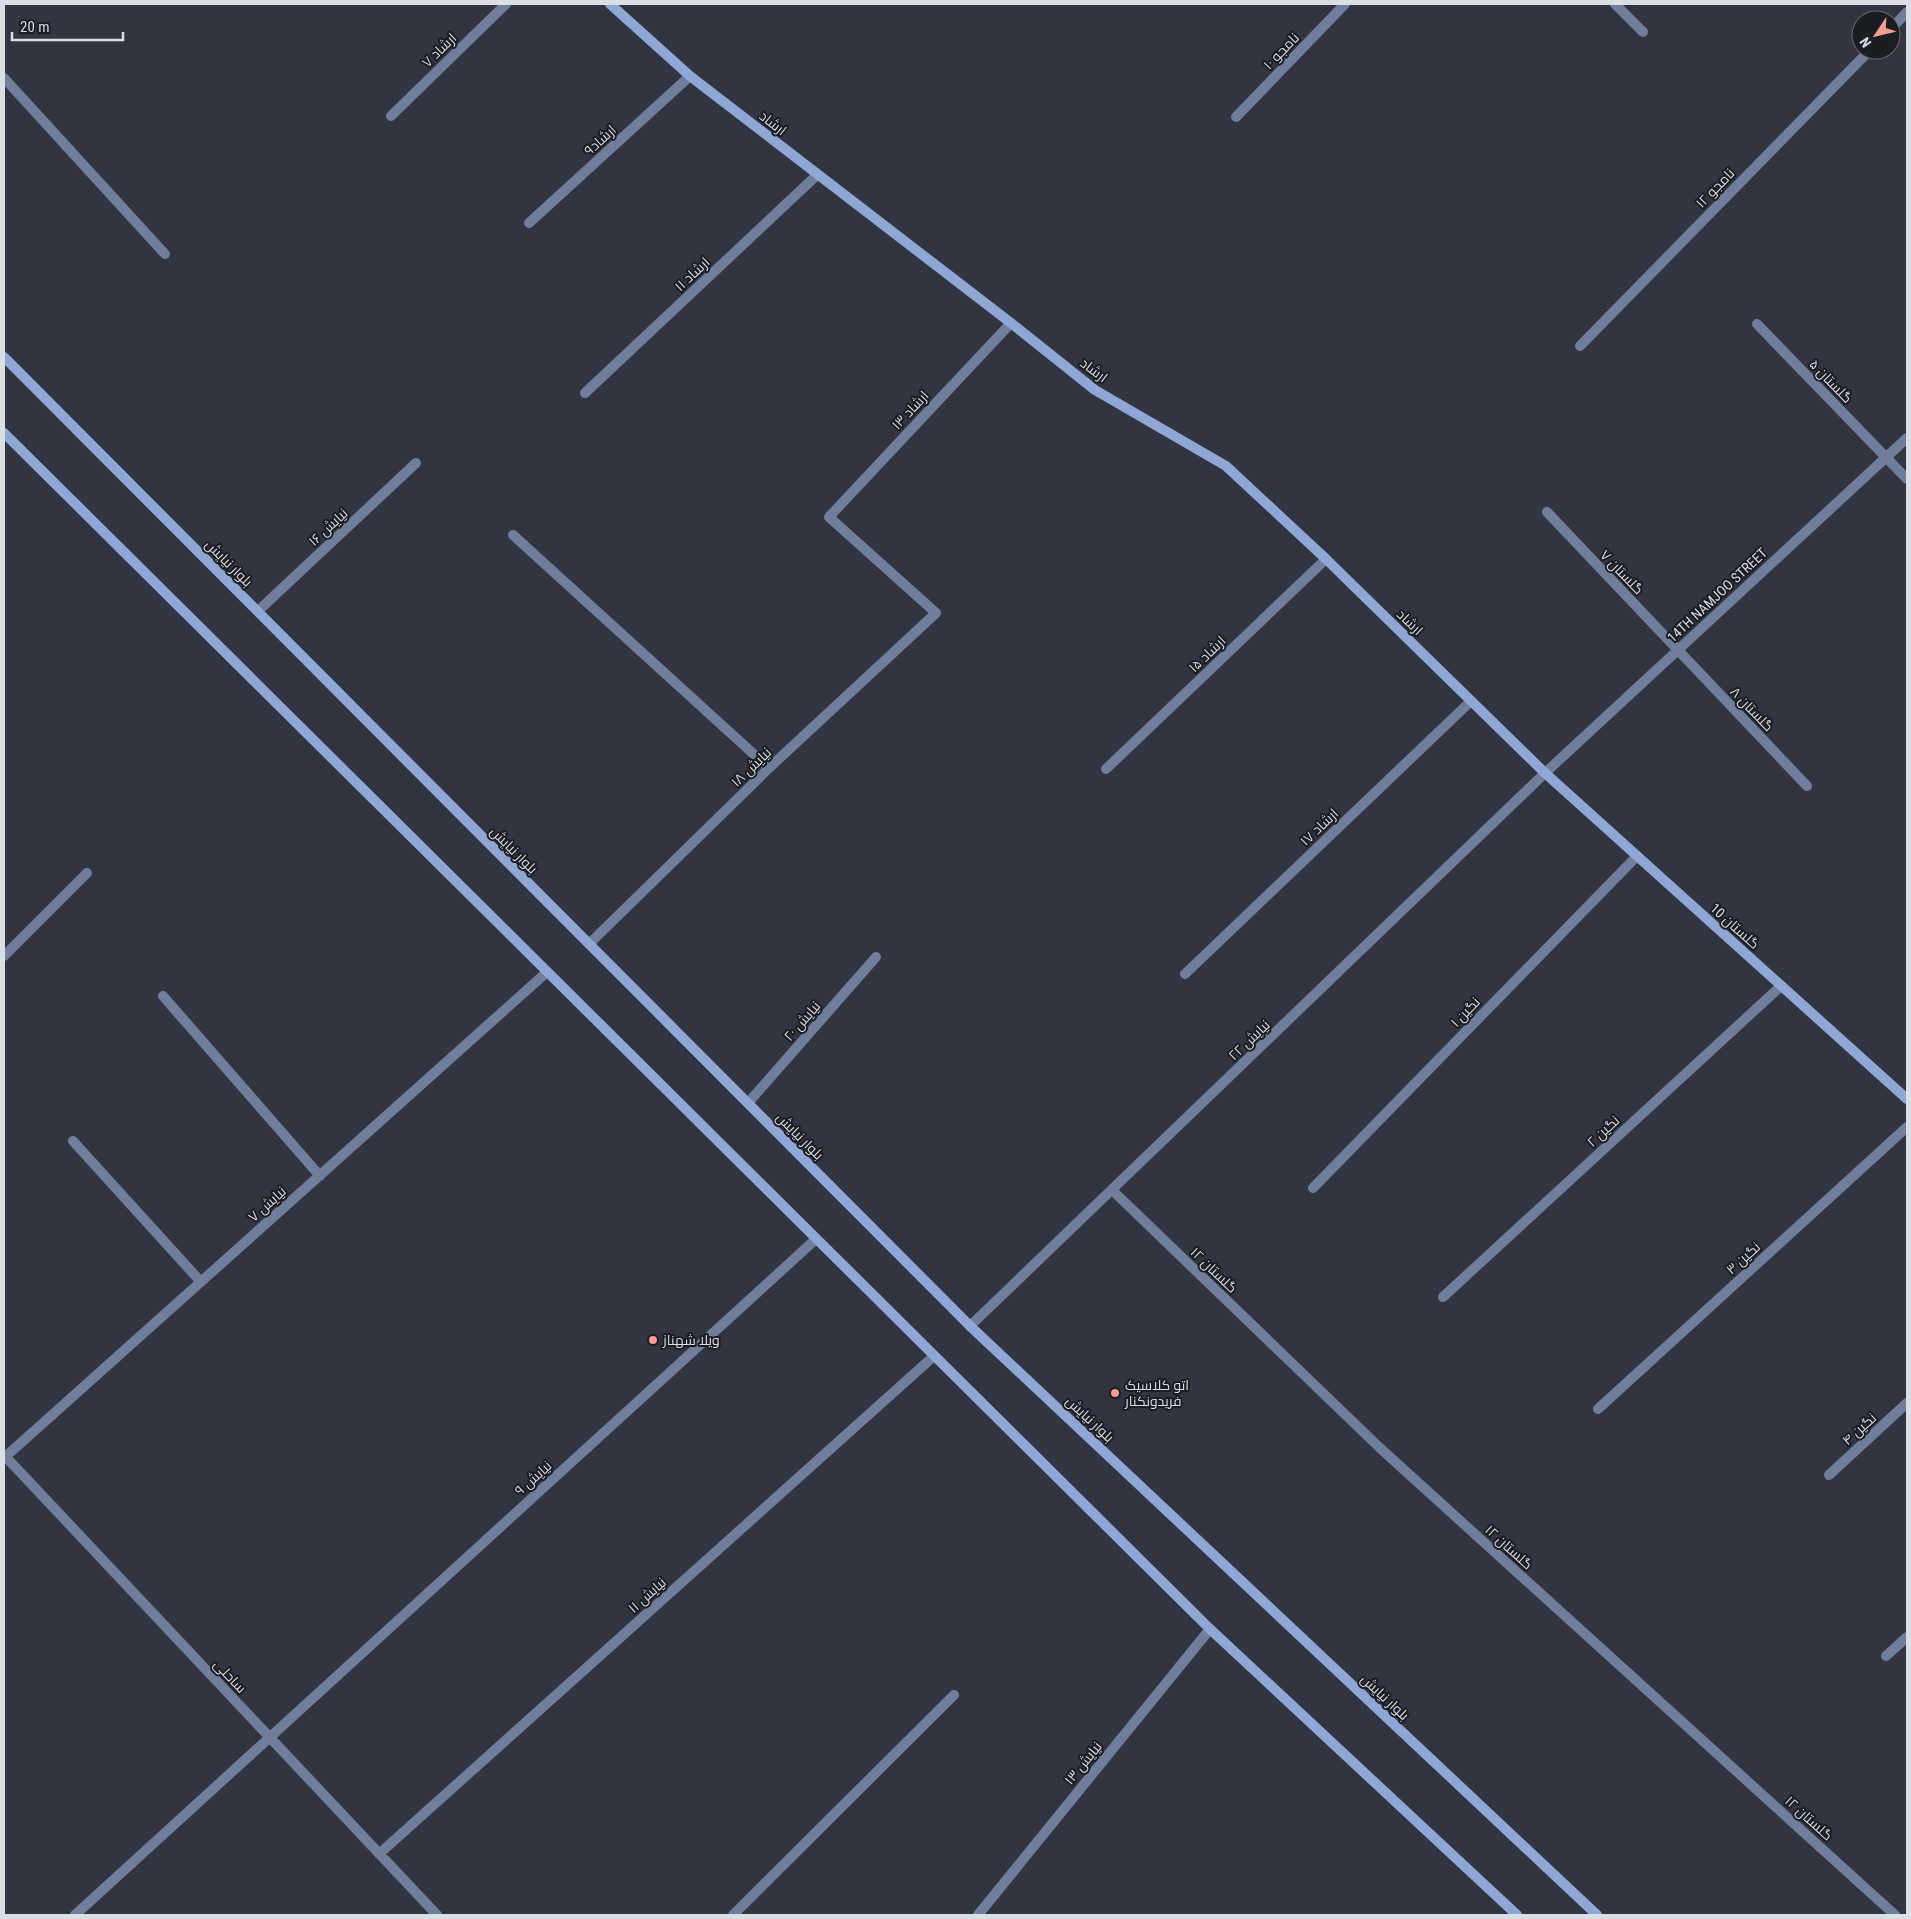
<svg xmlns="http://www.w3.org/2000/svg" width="1911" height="1919" font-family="'Roboto Condensed',Cairo,sans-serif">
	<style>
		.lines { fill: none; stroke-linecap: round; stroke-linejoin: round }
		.street { stroke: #707e9b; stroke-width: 10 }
		.secondary { stroke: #90a6d4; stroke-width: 10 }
		.poi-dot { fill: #f59c93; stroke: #1a1d22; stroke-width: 2 }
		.labels { text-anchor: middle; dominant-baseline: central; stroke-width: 4; stroke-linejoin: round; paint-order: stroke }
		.street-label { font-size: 14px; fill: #dadee5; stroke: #1a1d22 }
		.poi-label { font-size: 14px; fill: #dadee5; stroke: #1a1d22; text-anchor: start }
	</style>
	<rect width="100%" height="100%" fill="#303541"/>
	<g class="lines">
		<path class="street" d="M1615 4 1643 32
			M1891 29 1907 12
			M4 78 165 254
			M391 116 506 4
			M1236 117 1345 4
			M529 223 690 76
			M1757 324 1907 479
			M1580 346 1870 50
			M585 393 817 175
			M1547 512 1807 786
			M513 535 769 768
			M258 611 416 463
			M1106 769 1326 559
			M589 944 769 768 936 613 829 517 1011 323
			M4 956 87 873
			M1185 974 1471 701
			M163 996 320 1176
			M748 1103 876 957
			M73 1141 201 1282
			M1313 1188 1637 856
			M1112 1190 1380 1448 1895 1915
			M1443 1297 1781 986
			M970 1326 1545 773 1907 438
			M1598 1409 1907 1127
			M4 1455 437 1915
			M4 1458 547 972
			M1829 1475 1907 1403
			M1886 1656 1907 1637
			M379 1854 934 1356
			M75 1915 816 1239
			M733 1915 954 1695
			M978 1915 1210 1629"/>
		<path class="secondary" d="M610 4 690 76 1011 323 1095 390 1226 466 1326 559 1545 773 1907 1099
			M4 357 970 1326 1597 1915
			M4 433 1210 1629 1517 1915"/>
	</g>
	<g class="poi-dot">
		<circle cx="653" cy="1340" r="5"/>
		<circle cx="1115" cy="1393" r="5"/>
	</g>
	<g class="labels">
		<g class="street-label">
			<text transform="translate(439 50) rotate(-44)">ارشاد ۷</text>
			<text transform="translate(1281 51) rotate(-46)">نامجو ۱۰</text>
			<text transform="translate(773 123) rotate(38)">ارشاد</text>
			<text transform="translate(600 140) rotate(-42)">ارشاد۹</text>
			<text transform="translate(1715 188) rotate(-46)">نامجو ۱۲</text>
			<text transform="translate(692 274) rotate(-43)">ارشاد ۱۱</text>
			<text transform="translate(1094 370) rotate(37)">ارشاد</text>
			<text transform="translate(1831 381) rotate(46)">گلستان ۵</text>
			<text transform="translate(910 410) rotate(-47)">ارشاد ۱۳</text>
			<text transform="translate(328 527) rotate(-43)">نیایش ۱۶</text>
			<text transform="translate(229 563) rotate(45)">بلوار نیایش</text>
			<text transform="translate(1622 572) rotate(46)">گلستان ۷</text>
			<text transform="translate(1717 595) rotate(-43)">14TH NAMJOO STREET</text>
			<text transform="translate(1410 622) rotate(44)">ارشاد</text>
			<text transform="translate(1207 654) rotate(-44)">ارشاد ۱۵</text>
			<text transform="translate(1752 709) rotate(46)">گلستان ۸</text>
			<text transform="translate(751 767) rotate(-44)">نیایش ۱۸</text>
			<text transform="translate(1319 827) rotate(-44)">ارشاد ۱۷</text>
			<text transform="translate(514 850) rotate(45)">بلوار نیایش</text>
			<text transform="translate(1735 926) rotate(42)">گلستان 10</text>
			<text transform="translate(1465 1012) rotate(-46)">نگین ۱</text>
			<text transform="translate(802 1021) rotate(-49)">نیایش ۲۰</text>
			<text transform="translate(1249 1040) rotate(-44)">نیایش ۲۲</text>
			<text transform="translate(1603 1131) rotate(-43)">نگین ۲</text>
			<text transform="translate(800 1136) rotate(45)">بلوار نیایش</text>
			<text transform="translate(267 1204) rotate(-42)">نیایش ۷</text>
			<text transform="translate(1743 1258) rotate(-42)">نگین ۳</text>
			<text transform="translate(1214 1270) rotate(44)">گلستان ۱۲</text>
			<text transform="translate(1090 1419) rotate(43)">بلوار نیایش</text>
			<text transform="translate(1859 1429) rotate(-42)">نگین ۴</text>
			<text transform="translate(533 1478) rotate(-42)">نیایش ۹</text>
			<text transform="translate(1509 1547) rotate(42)">گلستان ۱۲</text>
			<text transform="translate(647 1595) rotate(-42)">نیایش ۱۱</text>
			<text transform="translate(230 1676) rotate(47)">ساحلی</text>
			<text transform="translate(1385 1697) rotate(43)">بلوار نیایش</text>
			<text transform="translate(1083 1763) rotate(-51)">نیایش ۱۳</text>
			<text transform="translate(1809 1818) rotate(42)">گلستان ۱۲</text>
		</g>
		<g class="poi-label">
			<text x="663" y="1340">ویلا شهناز</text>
			<text x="1125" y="1385">اتو کلاسیک<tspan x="1125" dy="16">فریدونکنار</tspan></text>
		</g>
	</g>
	<rect width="1911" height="1919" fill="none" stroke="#dadee5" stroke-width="10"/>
	<g transform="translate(1876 35) rotate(235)"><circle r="24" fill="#1a1d22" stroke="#676a70"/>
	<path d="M0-4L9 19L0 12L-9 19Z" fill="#f59c93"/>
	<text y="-8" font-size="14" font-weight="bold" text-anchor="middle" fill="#dadee5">N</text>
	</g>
	<path d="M12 32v8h111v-8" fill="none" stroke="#dadee5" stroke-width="2.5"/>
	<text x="20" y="32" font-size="15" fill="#dadee5" stroke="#1a1d22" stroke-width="4" paint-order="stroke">20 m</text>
</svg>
